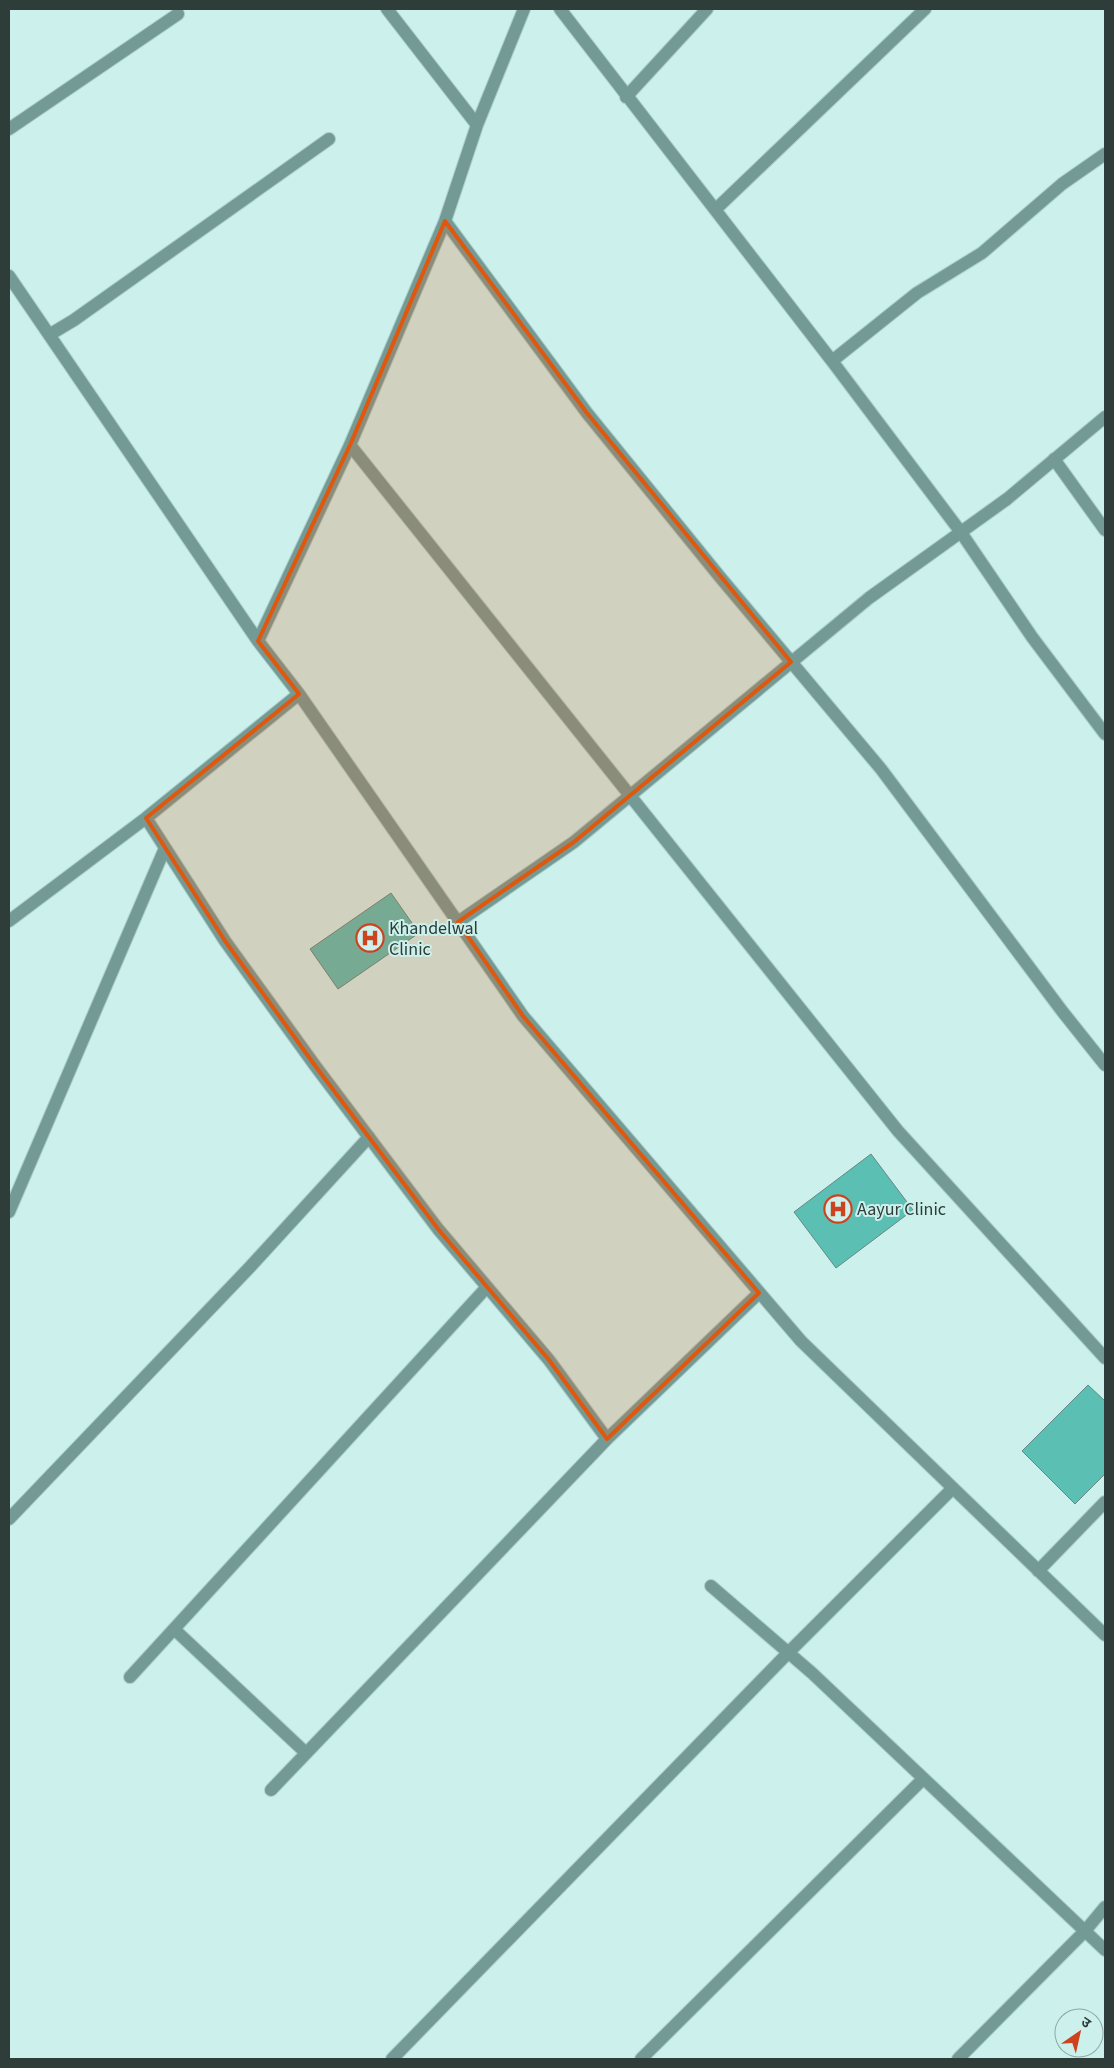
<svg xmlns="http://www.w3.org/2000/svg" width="1114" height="2068" font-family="'Source Sans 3','Noto Sans Devanagari',sans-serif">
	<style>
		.building { fill: #5cbfb4; stroke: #678883 }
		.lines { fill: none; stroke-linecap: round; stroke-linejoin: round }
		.minor-casing { stroke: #acccc8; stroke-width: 14 }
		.minor { stroke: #749a95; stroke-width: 12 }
		.marked { fill: #df580e; fill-opacity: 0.2; stroke: #df580e; stroke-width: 4; stroke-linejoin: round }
		.labels { text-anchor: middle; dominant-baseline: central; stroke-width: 4; stroke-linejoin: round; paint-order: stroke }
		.poi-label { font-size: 18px; fill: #2e3c3a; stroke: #ccf0eb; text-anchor: start }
	</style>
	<rect width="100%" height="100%" fill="#ccf0eb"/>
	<path class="building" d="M391 893 419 933 338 989 310 949Z
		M871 1154 913 1210 836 1268 794 1212Z
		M1088 1385 1105 1401V1474L1075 1504 1022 1451Z"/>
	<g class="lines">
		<g class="minor-casing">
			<path id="minor" d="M387 9 477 125 445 221 587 413 720 577 881 769 1062 1011 1105 1065
				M560 9 832 361
				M626 97 707 9
				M477 125 524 9
				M9 129 178 14
				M1105 154 1062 184 982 253 917 293 832 361 960 531 1032 637 1105 734
				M716 209 925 9
				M9 276 258 641 299 694 523 1016 801 1341 1105 1635
				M49 335 74 320 329 139
				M350 445 898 1131 1105 1358
				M1054 459 1105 530
				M258 641 350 445 445 221
				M146 818 225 941 316 1067 438 1229 549 1360 607 1439 271 1790
				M9 921 146 818 299 694
				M458 922 574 842 869 598 1007 499 1105 417
				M9 1212 165 848
				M607 1439 759 1293
				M9 1519 250 1267 369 1137
				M1038 1571 1105 1502
				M711 1586 812 1673 1105 1950
				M174 1629 306 1753
				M130 1677 487 1287
				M392 2059 788 1653 953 1488
				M641 2059 923 1779
				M958 2059 1085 1931 1105 1907"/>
		</g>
		<use href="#minor" class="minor"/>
	</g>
	<path class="marked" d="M445 221 587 413 791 662 574 842 458 922 523 1016 759 1293 607 1439 549 1360 438 1229 316 1067 225 941 146 818 299 694 258 641 350 445Z"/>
	<defs>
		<g id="hospital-ring" transform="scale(1.4375)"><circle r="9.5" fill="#ccf0eb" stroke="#cd431f" stroke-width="1.5"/><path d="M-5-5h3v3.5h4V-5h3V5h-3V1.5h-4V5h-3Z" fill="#cd431f"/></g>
	</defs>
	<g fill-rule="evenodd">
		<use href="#hospital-ring" x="370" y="938"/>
		<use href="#hospital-ring" x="838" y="1209"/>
	</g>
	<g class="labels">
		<g class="poi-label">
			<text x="389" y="928">Khandelwal<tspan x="389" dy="21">Clinic</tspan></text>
			<text x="857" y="1209">Aayur Clinic</text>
		</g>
	</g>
	<rect width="1114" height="2068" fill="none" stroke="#2e3c3a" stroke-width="20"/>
	<g transform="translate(1079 2033) rotate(34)"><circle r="24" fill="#ccf0eb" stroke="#8da8a4"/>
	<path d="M0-4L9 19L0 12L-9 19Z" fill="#cd431f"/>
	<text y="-8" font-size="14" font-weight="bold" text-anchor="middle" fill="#2e3c3a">उ</text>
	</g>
</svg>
